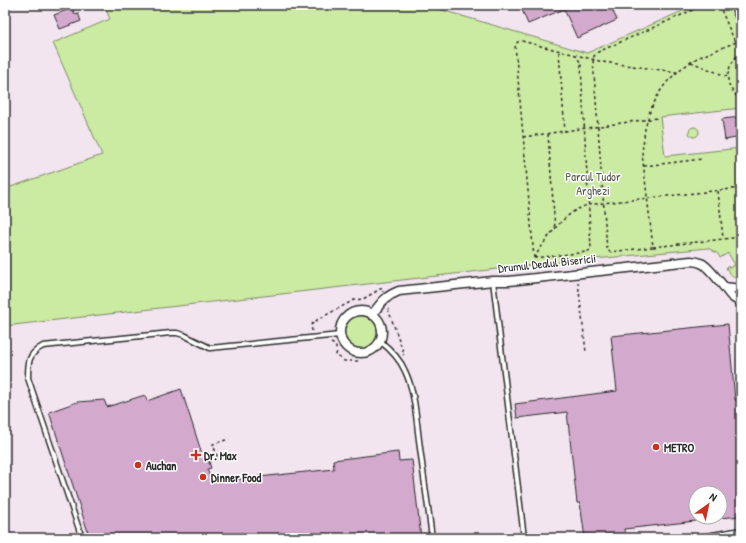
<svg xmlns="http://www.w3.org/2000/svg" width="746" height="543" font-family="'Patrick Hand',sans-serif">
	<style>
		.green { fill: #cbeaa2; stroke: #7b8a66 }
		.building { fill: #d4a9ce; stroke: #2b2b2b }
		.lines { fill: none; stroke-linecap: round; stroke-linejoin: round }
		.lane-casing { stroke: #2b2b2b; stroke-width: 7 }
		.street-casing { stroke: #2b2b2b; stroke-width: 11 }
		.path { stroke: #2b2b2b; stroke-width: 1.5; stroke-dasharray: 3 3; stroke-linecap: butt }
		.lane { stroke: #fff; stroke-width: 4 }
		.street { stroke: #fff; stroke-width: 8 }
		.poi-dot { fill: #c8321e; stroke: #fff; stroke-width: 1.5 }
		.labels { text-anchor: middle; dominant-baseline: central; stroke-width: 3; stroke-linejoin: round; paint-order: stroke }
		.park-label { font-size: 12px; fill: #535b49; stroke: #fff }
		.street-label { font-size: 12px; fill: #2b2b2b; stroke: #fff }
		.poi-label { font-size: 12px; font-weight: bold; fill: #2b2b2b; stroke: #fff; text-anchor: start }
	</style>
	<rect width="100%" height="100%" fill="#f2e5f0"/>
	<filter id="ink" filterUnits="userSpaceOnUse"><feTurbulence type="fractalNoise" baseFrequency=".025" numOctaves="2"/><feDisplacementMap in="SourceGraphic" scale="8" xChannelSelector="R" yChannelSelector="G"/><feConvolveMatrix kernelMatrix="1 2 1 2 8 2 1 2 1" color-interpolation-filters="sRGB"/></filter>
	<g filter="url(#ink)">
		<path class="green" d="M104 5H425L587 53 696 5H741V108L660 117 665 156 741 148V280C734 278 730 274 726 268L728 266 729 268 735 265 728 253 720 258 718 254 708 248 523 266 5 326V189L102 155 53 43 110 19Z
			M689 132a5 5 0 1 1 10 0a5 5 0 1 1-10 0Z
			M343 332a18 18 0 1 1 36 0a18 18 0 1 1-36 0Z"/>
		<path class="building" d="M520 5H610L617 20 577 38 564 9 528 24Z
			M729 5H741V32Z
			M72 8 75 14 78 13 81 21 60 29 54 15Z
			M741 117V137L725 140 722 119Z
			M728 324 735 400H741V516L720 518V493H696V521L624 529 625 536 607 538H585L580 503H577L567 412 517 418 515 404 617 391 611 336Z
			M181 389 203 457 207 456 211 468 207 469 212 482 334 469 333 460 398 452 399 461 412 460 421 538H90L49 412 77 402 104 400 107 407 145 395 147 401Z"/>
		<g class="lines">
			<g class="lane-casing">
				<path id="lane" d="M493 281 520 504 524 538
					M380 341C390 349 400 359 405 371 415 392 416 417 419 440 423 473 428 505 432 538
					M82 538 28 378C28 362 28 354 43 346L171 333H177L184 335 210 348 340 335
					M695 538 741 530"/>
			</g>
			<g class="street-casing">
				<path id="street" d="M724 287 741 289
					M340 332a21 21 0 1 1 42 0a21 21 0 1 1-42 0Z
					M372 315C380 304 385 296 399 291L493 281H509L691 261C695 261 699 262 703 264 709 268 720 282 725 288 729 294 733 300 741 301"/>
			</g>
			<path class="path" d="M704 5 598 52 594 56 593 60 607 250 610 252 653 247 642 153 645 129 650 111 659 93 666 83 675 74 682 68 697 58 741 40
				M719 5 735 42
				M559 52 565 132
				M741 52C725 67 722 85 741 100
				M691 62 728 77
				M548 134 555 229
				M523 137 657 118
				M644 166 702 159
				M718 191 723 238
				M653 247 741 237
				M534 258 515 45C517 42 519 41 522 41L603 62 677 72
				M534 258 587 252 590 250 591 248 581 66 580 62 576 55
				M534 258C546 240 561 216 582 207 589 204 596 204 603 203L741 188
				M578 282 586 352
				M388 309 404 354 403 355
				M312 331 311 325 317 320 354 300 363 299 382 288 383 292
				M331 343 335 345 337 351 336 355 344 361H361
				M209 462 218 459 213 444 229 439"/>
			<use href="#lane" class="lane"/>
			<use href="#street" class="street"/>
		</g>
	</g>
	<g class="poi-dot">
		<circle cx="656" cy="447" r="4"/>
		<path d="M194 449h4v4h4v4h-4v4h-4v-4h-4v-4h4z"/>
		<circle cx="138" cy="465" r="4"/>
		<circle cx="203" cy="477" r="4"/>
	</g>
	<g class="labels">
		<g class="park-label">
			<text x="593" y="176">Parcul Tudor<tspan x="593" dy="14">Arghezi</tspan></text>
		</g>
		<g class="street-label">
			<text transform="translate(547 263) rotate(-6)">Drumul Dealul Bisericii</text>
		</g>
		<g class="poi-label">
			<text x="664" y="447">METRO</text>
			<text x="204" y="455">Dr. Max</text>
			<text x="146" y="465">Auchan</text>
			<text x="211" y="477">Dinner Food</text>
		</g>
	</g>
	<rect width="746" height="543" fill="none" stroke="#fff" stroke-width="20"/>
	<rect x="10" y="10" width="726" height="523" fill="none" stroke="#2b2b2b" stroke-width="1.5" filter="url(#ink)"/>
	<g transform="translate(708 505) rotate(33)"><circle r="19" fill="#ffffff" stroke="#aaaaaa"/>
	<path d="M0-3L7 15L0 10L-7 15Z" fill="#c8321e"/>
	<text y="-6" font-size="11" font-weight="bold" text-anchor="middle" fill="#2b2b2b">N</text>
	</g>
</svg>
